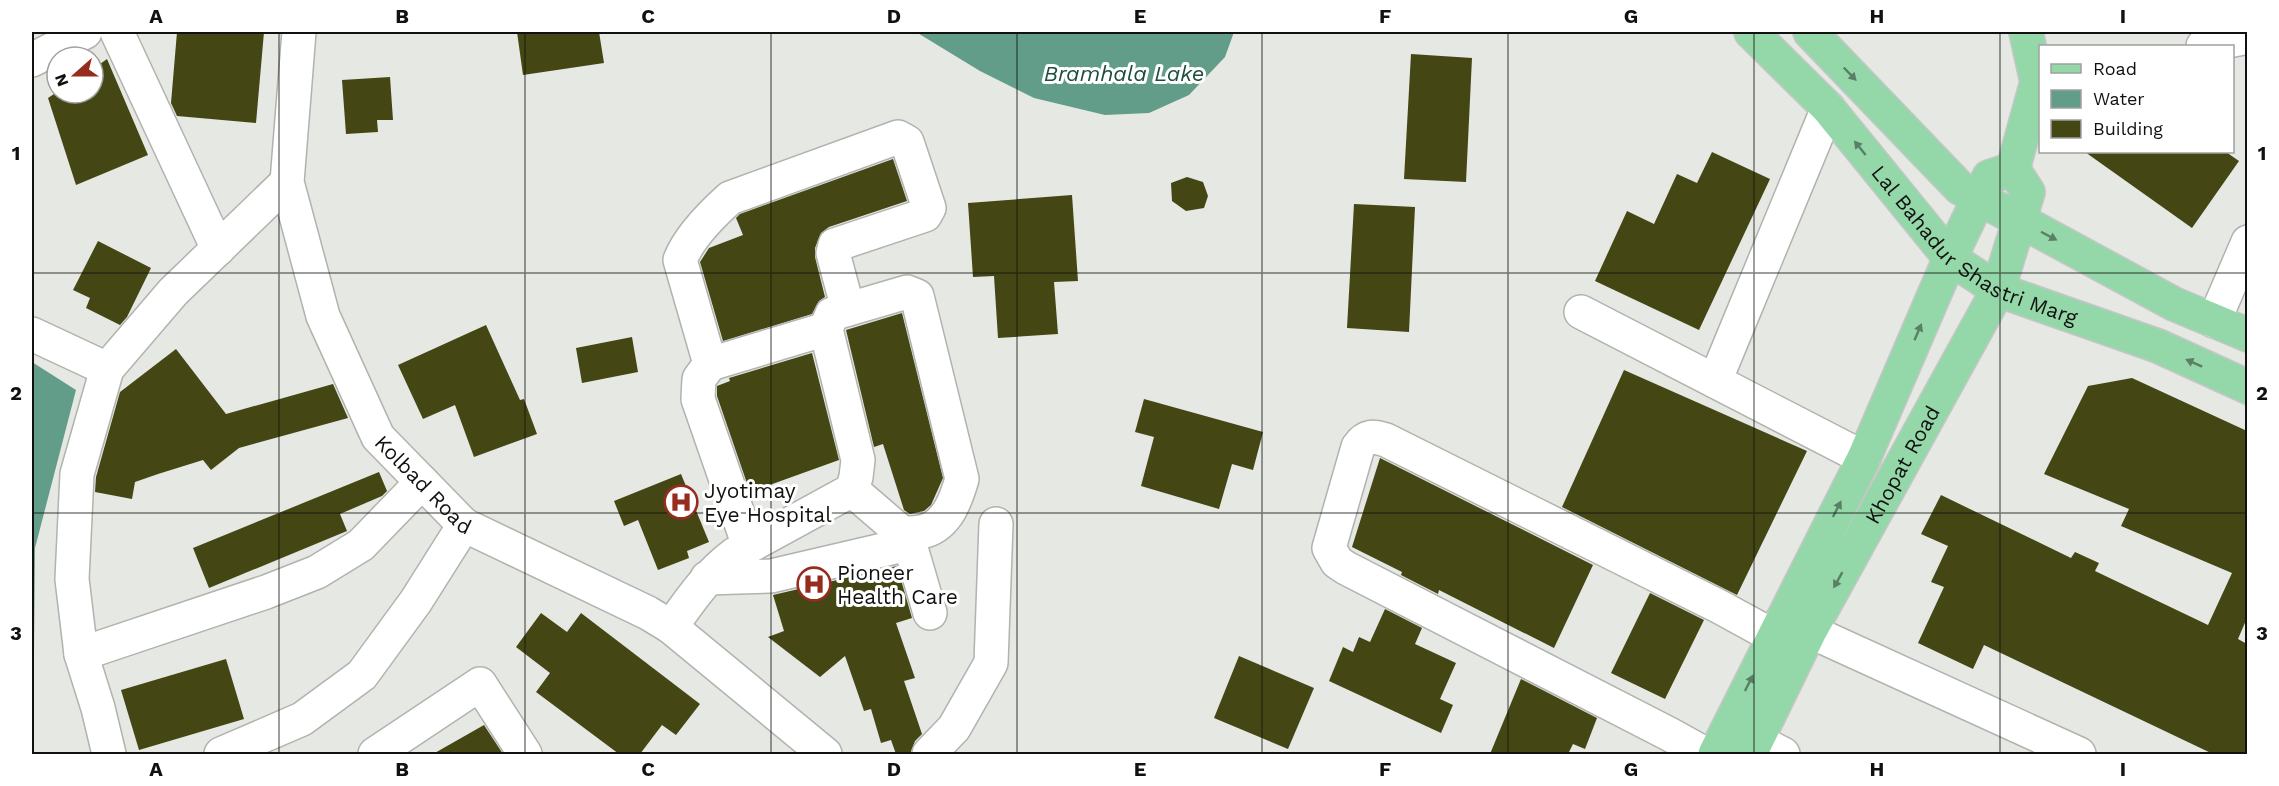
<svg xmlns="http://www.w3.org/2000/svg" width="2279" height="786" font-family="'Work Sans',sans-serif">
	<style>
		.water { fill: #629d89 }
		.building { fill: #444614 }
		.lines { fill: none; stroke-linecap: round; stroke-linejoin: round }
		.minor-casing { stroke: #b0b3ae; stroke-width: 36 }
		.major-casing { stroke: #c6c6c6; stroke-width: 36 }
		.minor { stroke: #fff; stroke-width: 33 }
		.major { stroke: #94d8a9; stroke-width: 33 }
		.oneway { fill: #597f64 }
		.grid { fill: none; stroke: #111210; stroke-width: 1.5; stroke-opacity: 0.55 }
		.labels { text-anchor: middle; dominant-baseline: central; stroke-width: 6; stroke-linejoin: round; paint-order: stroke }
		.street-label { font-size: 21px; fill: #111210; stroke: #fff }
		.poi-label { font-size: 21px; fill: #111210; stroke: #fff; text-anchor: start }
		.water-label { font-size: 22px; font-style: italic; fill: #1c4e3f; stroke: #fff }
		.neatline { fill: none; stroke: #111210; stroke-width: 2 }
		.grid-label { font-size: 20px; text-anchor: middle; font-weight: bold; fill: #111210 }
	</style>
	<rect width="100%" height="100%" fill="#e5e8e3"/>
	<path class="water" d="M916 32H1234L1225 57 1189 95 1149 113 1105 115 1034 98 980 71Z
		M32 362 76 390 35 548 33 754Z"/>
	<path class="building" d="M177 32H264L256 123 177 116 171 103Z
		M517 32H599L604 63 523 75Z
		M1411 54 1472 58 1466 182 1404 179Z
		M107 59 148 155 76 185 48 98 57 92 93 93V69Z
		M390 77 393 120H377L378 132 346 134 342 80Z
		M1712 152 1770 179 1699 330 1595 281 1627 211 1654 224 1677 174 1697 183Z
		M2085 152H2226L2239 161 2192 228Z
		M893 159 907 201 829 227 821 233 815 248V257L825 297 819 301 812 314 723 341 700 262 709 248 743 235 736 218 740 214Z
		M1187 177 1203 182 1208 196 1204 208 1186 211 1172 201 1171 183Z
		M1072 195 1078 281 1054 282 1058 334 998 338 994 276 973 277 968 203Z
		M1354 204 1415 207 1409 332 1347 328Z
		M98 241 151 268 127 317 120 325 86 308 90 298 73 290Z
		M902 313 943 478 931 505 924 511 910 514 904 510 883 444 874 447 846 330Z
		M486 325 520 400 524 399 537 434 474 457 455 405 423 419 398 365Z
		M632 337 638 372 582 383 576 348Z
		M176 349 226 414 333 384 348 418 239 448 211 470 203 460 158 474 135 482 132 499 95 492 96 477 120 392Z
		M812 353 839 460 750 492 717 396V386L730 381 729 378Z
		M1624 370 1807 451 1737 595 1562 507Z
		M2132 378 2247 431V618L2238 639 2247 644V754H2213L1984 645 1973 669 1918 643 1944 587 1931 582 1948 546 1921 534 1941 495 2071 558 2075 552 2099 563 2095 571 2208 625 2232 573 2121 526 2129 509 2044 474 2088 386Z
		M1144 399 1263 432 1253 470 1232 464 1219 509 1141 486 1154 437 1135 432Z
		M1380 458 1593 565 1554 648 1439 590 1438 594 1401 575 1402 572 1352 547Z
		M379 472 387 491 382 496 340 514 347 531 209 588 193 548Z
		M681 474 709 542 687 551 689 558 658 570 638 520 624 526 614 501Z
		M897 566 912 618 896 623 915 678 904 681 922 734 915 741 910 754H896L891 740 881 743 871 709 864 711 845 656 820 677 768 637 784 631 773 595Z
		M1650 593 1704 620 1665 699 1611 673Z
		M1385 609 1422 628 1415 644 1456 663 1440 699 1453 705 1441 733 1329 681 1343 647 1353 652 1359 637 1370 642Z
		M541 613 567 632 581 613 700 704 676 735 662 725 640 754H619L536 692 550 673 516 647Z
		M1239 656 1314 688 1288 749 1214 718Z
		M226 659 244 719 139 750 121 690Z
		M1521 679 1597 718 1585 749 1573 744 1568 754H1490Z
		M484 725 503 754H433Z"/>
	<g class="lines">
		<g class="minor-casing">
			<g id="minor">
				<path d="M117 32 218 249"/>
				<path id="s1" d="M299 32 287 182 323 316 378 437 464 525 648 613 671 627 825 754"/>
				<path d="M2203 46 2248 37"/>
				<path d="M32 60 85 32"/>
				<path d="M1581 312 1864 458"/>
				<path d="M2214 321 2248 242"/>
				<path d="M32 334 107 369"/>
				<path d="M710 364 680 260C689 237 711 215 730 198L898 137 907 142 929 208 925 215 835 245 833 253 848 309"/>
				<path d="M1715 381 1828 108"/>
				<path d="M749 546 698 399 699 379 710 364 826 329"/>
				<path d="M707 578 771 576 904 545 911 548 930 613"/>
				<path d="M1783 619 2079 754"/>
				<path d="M671 627C691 599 707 575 735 554L852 490 856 477 858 460 826 329 832 314 907 292 917 296 962 479C956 499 948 524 925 531 918 533 909 533 902 533L852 490"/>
				<path d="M81 654 266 592 317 572 361 545 422 482"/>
				<path d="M1731 728 1783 754"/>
				<path d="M109 754 98 708 81 654 72 579 77 474 107 369 173 292 287 182"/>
				<path d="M221 754 302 719 362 675 416 601 464 525"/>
				<path d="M375 754 480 684 525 754"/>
				<path d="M929 754 954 728 991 663 996 524"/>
				<path d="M1705 754 1669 734 1346 568 1337 562 1329 548 1358 447C1366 435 1373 436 1386 440L1720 607 1773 636"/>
			</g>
		</g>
		<g class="major-casing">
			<g id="major">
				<path id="s2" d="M1751 32 1828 108 1950 258 1998 290 2158 346 2248 387"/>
				<path d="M1810 32 1960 188 2174 304 2248 335"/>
				<path d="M2013 169 2037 82 2026 32"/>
				<path d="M1715 754 1864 458 1950 258 1989 177 2013 169"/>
				<path id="s3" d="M1750 754 1810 631 1998 290 2028 192 2013 169"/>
			</g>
		</g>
		<use href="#minor" class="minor"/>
		<use href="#major" class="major"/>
	</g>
	<defs><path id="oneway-solid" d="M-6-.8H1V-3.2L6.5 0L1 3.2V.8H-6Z" transform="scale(1.5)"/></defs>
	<g class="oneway">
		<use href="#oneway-solid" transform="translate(1850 74) rotate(46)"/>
		<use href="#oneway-solid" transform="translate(1860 148) rotate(-129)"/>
		<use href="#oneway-solid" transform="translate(2049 236) rotate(28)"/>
		<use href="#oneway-solid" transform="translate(1918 332) rotate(-67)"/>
		<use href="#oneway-solid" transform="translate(2194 363) rotate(-156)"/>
		<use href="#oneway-solid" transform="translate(1837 509) rotate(-63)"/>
		<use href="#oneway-solid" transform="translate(1838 580) rotate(119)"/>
		<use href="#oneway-solid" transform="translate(1749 683) rotate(-63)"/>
	</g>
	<path class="grid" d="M279 32V754M525 32V754M771 32V754M1017 32V754M1262 32V754M1508 32V754M1754 32V754M2000 32V754M32 273H2248M32 513H2248"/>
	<defs>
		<g id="hospital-ring" transform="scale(1.725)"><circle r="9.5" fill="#fff" stroke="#962c1d" stroke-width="1.5"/><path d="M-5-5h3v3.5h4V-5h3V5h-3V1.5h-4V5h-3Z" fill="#962c1d"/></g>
	</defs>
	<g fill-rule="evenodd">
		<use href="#hospital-ring" x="681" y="502"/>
		<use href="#hospital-ring" x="814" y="584"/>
	</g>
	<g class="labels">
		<g class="street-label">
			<text stroke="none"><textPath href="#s2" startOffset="314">Lal Bahadur Shastri Marg</textPath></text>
			<text stroke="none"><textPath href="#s3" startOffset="327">Khopat Road</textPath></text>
			<text stroke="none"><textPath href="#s1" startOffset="488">Kolbad Road</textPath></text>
		</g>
		<g class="poi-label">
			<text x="704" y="490">Jyotimay<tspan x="704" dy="24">Eye Hospital</tspan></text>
			<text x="837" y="572">Pioneer<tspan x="837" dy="24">Health Care</tspan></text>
		</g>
		<g class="water-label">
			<text x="1124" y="73">Bramhala Lake</text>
		</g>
	</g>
	<rect width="2279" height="786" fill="none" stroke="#ffffff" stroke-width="66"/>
	<rect x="2039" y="45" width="195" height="108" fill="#ffffff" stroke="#a0a09f" stroke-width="1.5"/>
	<rect x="2051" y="64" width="30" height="9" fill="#94d8a9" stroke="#a0a09f" stroke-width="1.5"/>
	<text x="2093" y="75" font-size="18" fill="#111210">Road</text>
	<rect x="2051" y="90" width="30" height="18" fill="#629d89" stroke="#a0a09f" stroke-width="1.5"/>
	<text x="2093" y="105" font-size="18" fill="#111210">Water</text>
	<rect x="2051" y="120" width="30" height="18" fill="#444614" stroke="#a0a09f" stroke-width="1.5"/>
	<text x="2093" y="135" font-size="18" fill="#111210">Building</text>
	<g transform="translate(75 75) rotate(249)"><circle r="28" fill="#ffffff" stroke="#a0a09f" stroke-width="1.5"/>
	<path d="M0-4.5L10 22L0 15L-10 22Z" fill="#962c1d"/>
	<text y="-9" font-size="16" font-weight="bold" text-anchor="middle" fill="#111210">N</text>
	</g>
	<rect x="33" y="33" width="2213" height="720" class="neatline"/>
	<g class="grid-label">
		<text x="156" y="23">A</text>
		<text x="402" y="23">B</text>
		<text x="648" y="23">C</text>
		<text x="894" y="23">D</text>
		<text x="1140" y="23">E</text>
		<text x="1385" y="23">F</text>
		<text x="1631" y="23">G</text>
		<text x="1877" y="23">H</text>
		<text x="2123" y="23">I</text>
		<text x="16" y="160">1</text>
		<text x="2262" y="160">1</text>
		<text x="16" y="400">2</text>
		<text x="2262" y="400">2</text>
		<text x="16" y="640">3</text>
		<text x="2262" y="640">3</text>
		<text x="156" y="776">A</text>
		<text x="402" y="776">B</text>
		<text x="648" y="776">C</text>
		<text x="894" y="776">D</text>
		<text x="1140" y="776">E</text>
		<text x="1385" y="776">F</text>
		<text x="1631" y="776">G</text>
		<text x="1877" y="776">H</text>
		<text x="2123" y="776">I</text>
	</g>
</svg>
